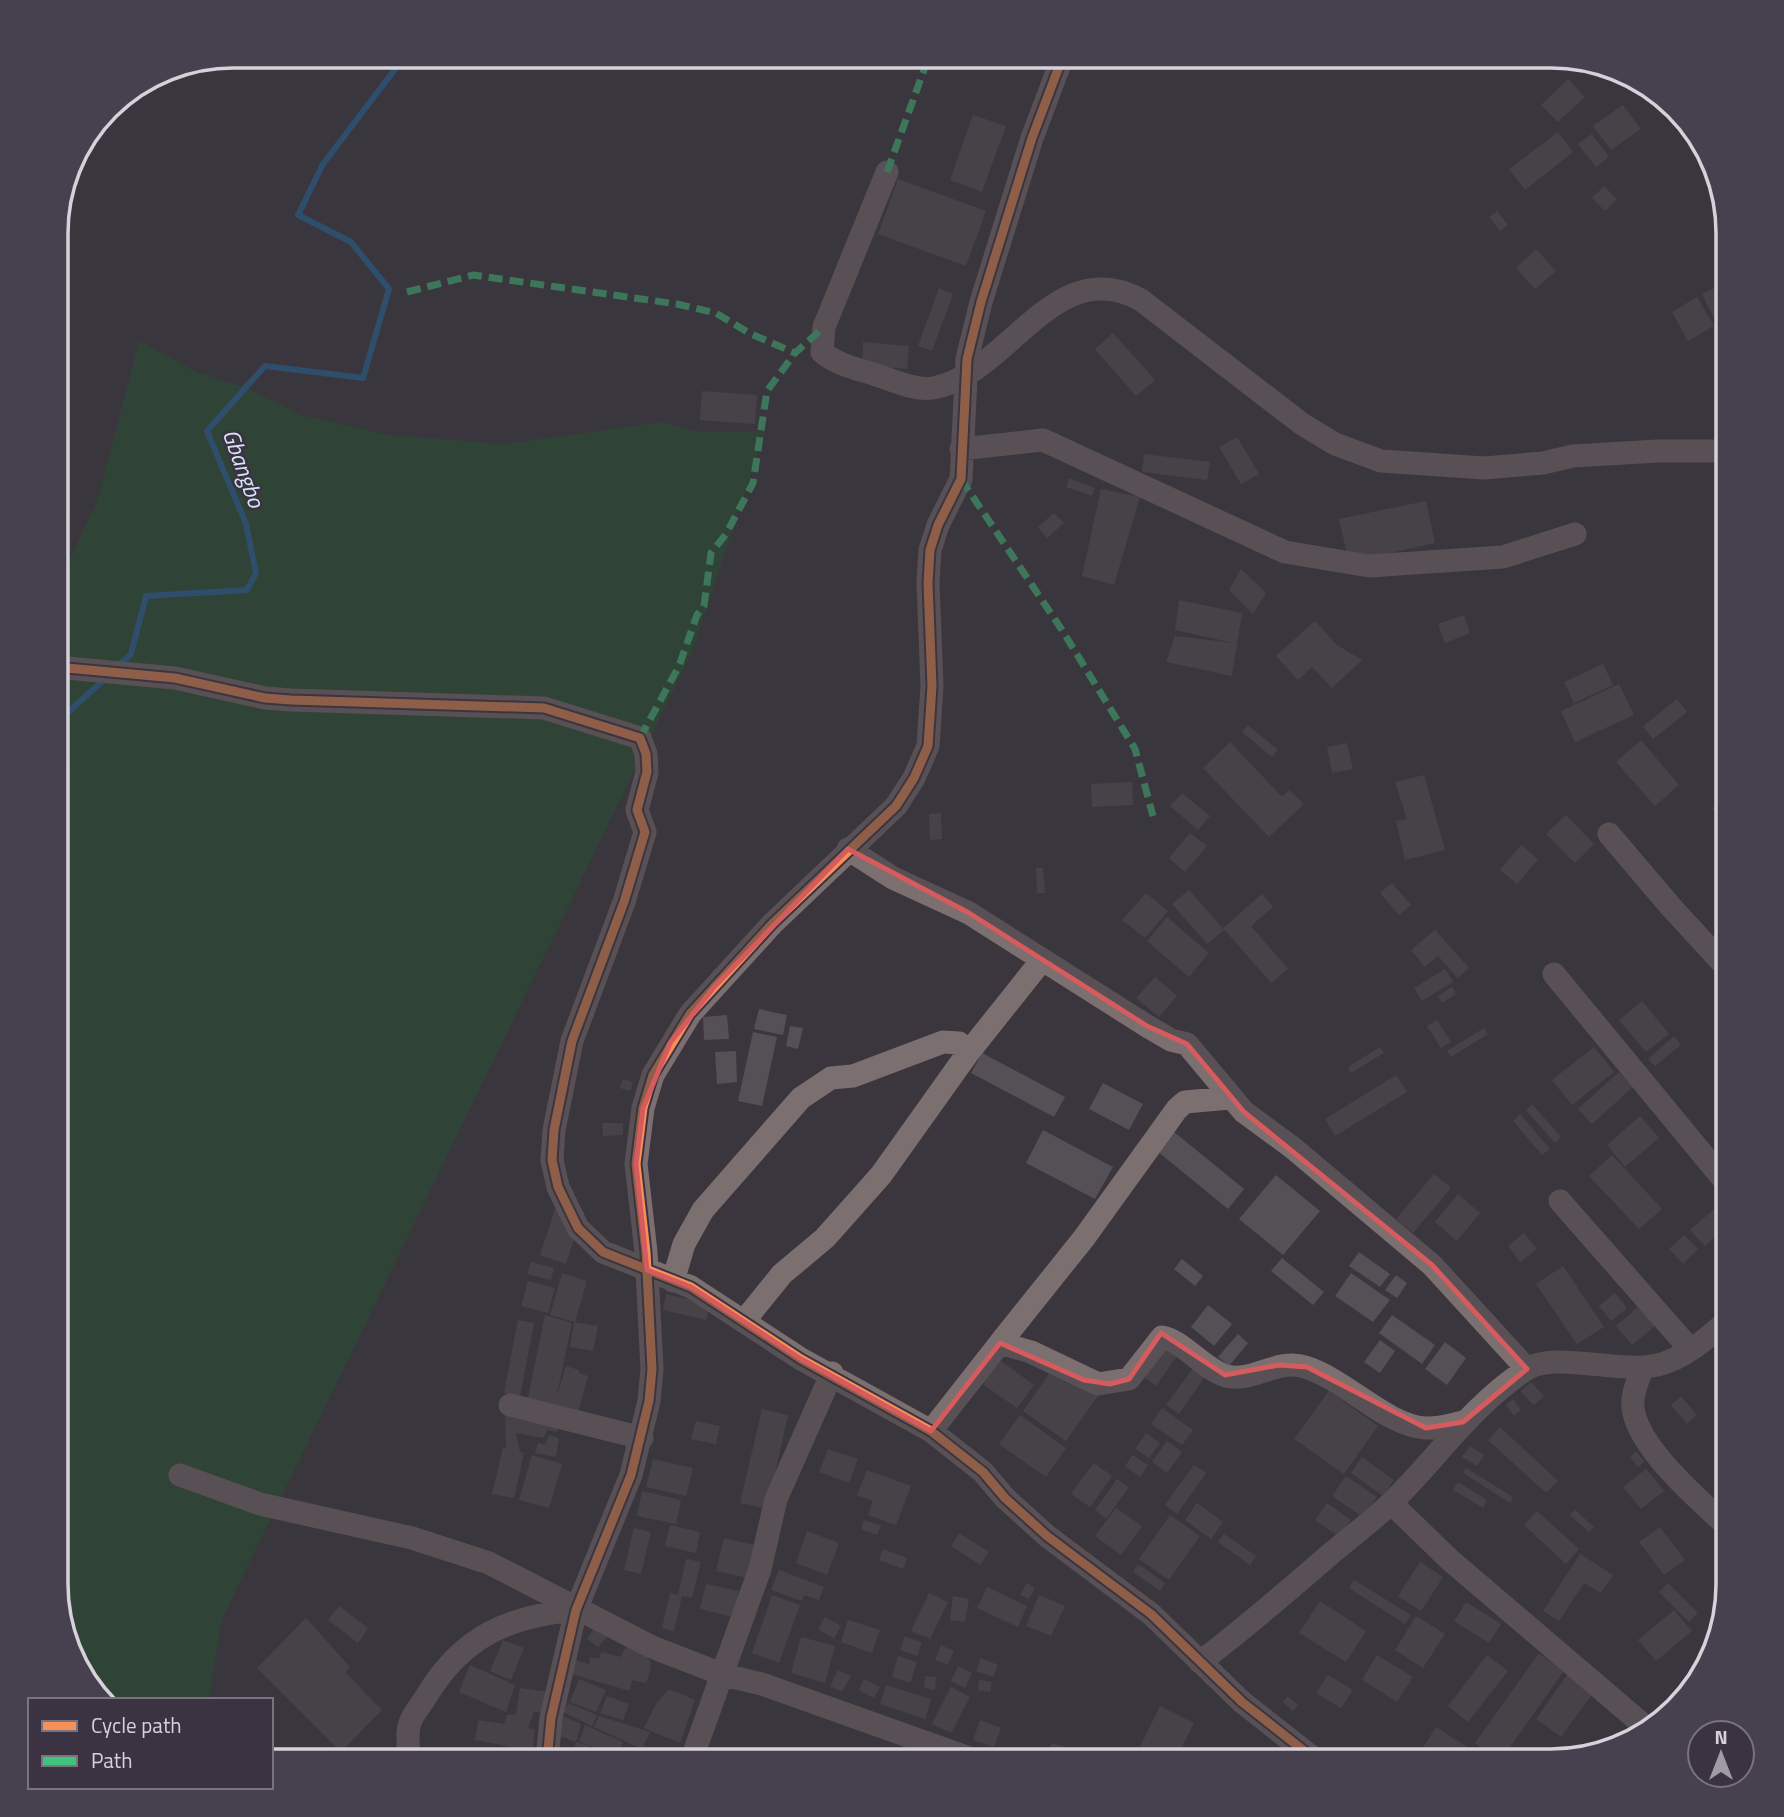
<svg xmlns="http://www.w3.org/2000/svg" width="1784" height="1817" font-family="'Titillium Web',sans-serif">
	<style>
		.green { fill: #22532f }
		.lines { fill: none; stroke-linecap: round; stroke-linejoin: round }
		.stream { stroke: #216aa4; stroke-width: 6 }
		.building { fill: #545056 }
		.minor { stroke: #7c6f6f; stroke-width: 23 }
		.quiet { stroke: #40c37c; stroke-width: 7; stroke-dasharray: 14 7; stroke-linecap: butt }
		.cycleway-casing { stroke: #3b3342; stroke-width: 13 }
		.cycleway { stroke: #f78f57; stroke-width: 9 }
		.marked { fill: none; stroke: #d65b5e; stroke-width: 5; stroke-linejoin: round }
		.labels { text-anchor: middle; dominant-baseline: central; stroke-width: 5; stroke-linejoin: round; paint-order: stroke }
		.water-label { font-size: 23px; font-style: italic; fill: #d4e6f7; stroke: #3b3342 }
		.rim { fill: none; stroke: #d6d2db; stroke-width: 3.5 }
	</style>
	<rect width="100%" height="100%" fill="#3b363e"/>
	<path class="green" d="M658 56H743L690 69Z
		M139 341 197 372 246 388 301 415 388 435 504 444 662 422 698 432 765 431 692 652 221 1621 209 1700H99L69 1651 56 1584V589L98 499Z"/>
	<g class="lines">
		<path class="stream" d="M118 666 131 654 146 596 247 590 256 573 246 524 207 431 265 366 363 378 389 289 351 242 298 215 323 164 405 56
			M56 723 106 678"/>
	</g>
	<path class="building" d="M1543 56H1562L1566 57 1554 68Z
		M1568 79 1585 97 1558 122 1541 105Z
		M1623 105 1641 129 1611 150 1593 126Z
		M973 115 1006 126 982 192 950 180Z
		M1558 132 1573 152 1525 190 1509 169Z
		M1592 134 1609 157 1596 167 1578 144Z
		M898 179 986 211 966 266 878 234Z
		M1604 186 1617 199 1605 211 1592 198Z
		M1497 211 1508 225 1500 231 1489 217Z
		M1536 249 1556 271 1535 289 1516 268Z
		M1723 284 1728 294V308L1713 316 1702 294Z
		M939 288 953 294 932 351 918 346Z
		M1697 297 1714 326 1688 341 1672 312Z
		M1113 333 1155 380 1136 396 1095 349Z
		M863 342 909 346 907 369 862 366Z
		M56 361 63 362 62 389H56Z
		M702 391 757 395 755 424 700 420Z
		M56 394H63L62 423H56Z
		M1237 437 1259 474 1241 484 1219 447Z
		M1144 454 1210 462 1207 480 1142 472Z
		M1069 478 1095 488 1092 496 1066 487Z
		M1101 489 1140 497 1114 585 1082 576Z
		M1426 501 1435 543 1349 562 1339 519Z
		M1054 513 1064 523 1047 538 1038 527Z
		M1241 569 1266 593 1253 614 1229 590Z
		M1179 600 1242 613 1232 676 1166 662 1175 636 1234 643 1175 630Z
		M1464 615 1470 633 1445 643 1438 624Z
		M1315 621 1337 645 1362 660 1332 688 1312 667 1298 680 1276 656Z
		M1603 664 1613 685 1574 703 1564 682Z
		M1619 684 1634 715 1575 742 1561 711Z
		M1677 699 1687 712 1653 739 1643 726Z
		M1248 725 1278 750 1272 757 1242 732Z
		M1641 740 1679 785 1655 806 1616 762Z
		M1230 742 1282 797 1289 790 1304 804 1269 837 1203 768Z
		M1347 743 1353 769 1332 773 1327 747Z
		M1424 775 1445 850 1405 860 1396 821 1407 819 1395 782Z
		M1132 782 1133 805 1092 807 1091 784Z
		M1182 793 1210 816 1198 830 1170 806Z
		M1728 795V828L1712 808Z
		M941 813 942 839 930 840 929 814Z
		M1566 815 1594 844 1575 863 1546 834Z
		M1190 833 1207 846 1185 872 1169 858Z
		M1521 845 1538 859 1517 884 1500 870Z
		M1036 868H1043L1045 893H1037Z
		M1392 883 1411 905 1399 915 1380 893Z
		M1189 890 1224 930 1207 944 1172 904Z
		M1146 893 1168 911 1145 938 1122 920Z
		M1262 894 1273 907 1251 926 1288 969 1271 983 1223 928Z
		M1167 917 1209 953 1189 977 1147 941Z
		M1435 930 1469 968 1458 978 1438 956 1425 967 1411 950Z
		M1445 969 1453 982 1422 1001 1414 988Z
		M1155 977 1177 996 1159 1017 1136 998Z
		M1452 987 1456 994 1442 1003 1438 996Z
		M1642 1001 1669 1034 1646 1052 1619 1020Z
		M759 1009 787 1015 783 1035 754 1029Z
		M727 1015 729 1039 704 1040 703 1017Z
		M1437 1020 1451 1042 1441 1048 1427 1026Z
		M790 1026 803 1028 798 1049 786 1046Z
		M1484 1028 1488 1034 1451 1057 1447 1051Z
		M753 1032 777 1037 762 1106 738 1101Z
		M1674 1036 1681 1045 1655 1066 1648 1059Z
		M1380 1047 1384 1053 1351 1073 1348 1067Z
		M1594 1047 1614 1072 1572 1105 1552 1080Z
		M736 1051 737 1082 717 1084 715 1052Z
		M982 1053 1065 1097 1054 1117 971 1073Z
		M1619 1072 1633 1087 1592 1124 1578 1109Z
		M1396 1075 1407 1092 1335 1136 1325 1119Z
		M623 1079 633 1082 630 1091 620 1088Z
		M1103 1083 1143 1104 1129 1130 1089 1109Z
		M1532 1104 1561 1137 1555 1143 1526 1110Z
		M1520 1114 1550 1149 1542 1155 1513 1121Z
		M1640 1116 1659 1138 1625 1167 1607 1145Z
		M602 1123H623V1135L603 1136Z
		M1043 1130 1113 1167 1095 1199 1026 1163Z
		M1173 1131 1244 1189 1228 1209 1157 1151Z
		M1612 1155 1662 1209 1639 1229 1589 1176Z
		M1434 1174 1451 1188 1413 1233 1396 1219Z
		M1276 1175 1320 1211 1283 1255 1239 1219Z
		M1458 1194 1480 1213 1457 1241 1435 1222Z
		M1728 1197V1225L1705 1246 1690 1230Z
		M557 1203 583 1212 566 1264 540 1255Z
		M1524 1233 1537 1249 1520 1262 1508 1246Z
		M1684 1235 1698 1249 1683 1264 1669 1249Z
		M1359 1252 1390 1274 1380 1287 1349 1266Z
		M1282 1258 1324 1292 1313 1305 1271 1271Z
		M1182 1259 1203 1276 1195 1286 1174 1269Z
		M531 1262 554 1268 551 1280 527 1274Z
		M1563 1266 1604 1327 1577 1344 1536 1284Z
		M562 1273 587 1281 575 1322 550 1315Z
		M1351 1273 1390 1300 1373 1322 1335 1296Z
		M1396 1275 1407 1283 1397 1298 1385 1290Z
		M528 1281 555 1288 548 1313 521 1306Z
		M1615 1293 1627 1308 1611 1321 1599 1306Z
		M666 1294 710 1304 706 1320 663 1310Z
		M1208 1305 1232 1324 1214 1346 1191 1327Z
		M1638 1307 1655 1326 1632 1345 1616 1326Z
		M545 1315 572 1323 556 1399 566 1366 579 1370V1373L588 1376 578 1413 528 1398Z
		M1392 1315 1435 1345 1422 1364 1379 1333Z
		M518 1320 534 1323 520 1397 504 1393Z
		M574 1322 598 1326 593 1351 570 1347Z
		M1238 1334 1248 1343 1229 1366 1218 1357Z
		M1380 1340 1395 1351 1380 1373 1364 1362Z
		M1163 1342 1179 1353 1156 1386 1140 1374Z
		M1445 1342 1466 1358 1447 1385 1425 1369Z
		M998 1359 1034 1385 1017 1408 981 1383Z
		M1055 1365 1098 1396 1066 1441 1023 1411Z
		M1195 1365 1207 1374 1179 1414 1166 1405Z
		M1531 1382 1544 1396 1534 1405 1520 1391Z
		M1329 1391 1378 1426 1344 1474 1294 1439Z
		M1681 1396 1697 1415 1687 1424 1671 1405Z
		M1513 1399 1521 1410 1514 1416 1506 1405Z
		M505 1407 560 1421 558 1432 547 1430 544 1438 516 1433 520 1452 524 1453 514 1498 492 1494 503 1448 506 1449Z
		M1162 1408 1193 1430 1182 1445 1151 1424Z
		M762 1409 788 1415 767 1509 740 1503Z
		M1020 1415 1066 1448 1046 1477 999 1444Z
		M696 1421 720 1426 716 1444 691 1439Z
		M1500 1427 1558 1481 1546 1493 1488 1440Z
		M1146 1433 1160 1443 1149 1458 1135 1449Z
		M549 1435 559 1438 556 1457 535 1453 538 1443 545 1444Z
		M1167 1441 1182 1452 1167 1473 1152 1462Z
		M1470 1446 1484 1455 1477 1466 1462 1457Z
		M828 1449 858 1459 849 1483 819 1472Z
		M1636 1451 1644 1461 1638 1467 1630 1457Z
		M532 1455 562 1464 549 1508 519 1500Z
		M1133 1455 1148 1465 1140 1477 1125 1466Z
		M1362 1457 1394 1480 1383 1496 1351 1473Z
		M653 1459 693 1468 686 1496 646 1487Z
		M1094 1463 1112 1476 1090 1507 1071 1494Z
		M1194 1465 1206 1473 1177 1514 1165 1505Z
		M1466 1468 1513 1497 1510 1503 1463 1473Z
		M1646 1469 1664 1491 1641 1509 1623 1487Z
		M867 1470 911 1486 896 1525 868 1515 873 1501 857 1495Z
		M1346 1476 1377 1497 1363 1517 1332 1496Z
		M1117 1479 1129 1487 1106 1519 1095 1510Z
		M1458 1482 1487 1500 1483 1508 1453 1490Z
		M642 1491 681 1500 676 1524 637 1516Z
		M1197 1503 1223 1522 1211 1539 1185 1520Z
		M1327 1503 1351 1520 1339 1537 1315 1520Z
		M1116 1508 1142 1526 1121 1555 1095 1536Z
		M1575 1510 1594 1527 1589 1532 1570 1515Z
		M1537 1511 1579 1549 1566 1564 1524 1525Z
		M1170 1515 1200 1536 1169 1580 1139 1559Z
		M864 1520 881 1526 877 1535 861 1529Z
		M670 1525 700 1532 696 1553 665 1546Z
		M1660 1527 1685 1560 1664 1575 1639 1542Z
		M634 1528 651 1532 641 1574 624 1570Z
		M807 1531 839 1543 827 1575 796 1563Z
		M959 1533 989 1552 980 1565 951 1546Z
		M1224 1534 1256 1556 1250 1565 1218 1542Z
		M1728 1537V1560L1719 1541Z
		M724 1538 754 1545 747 1578 716 1571Z
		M883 1549 907 1558 903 1569 879 1560Z
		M1580 1554 1613 1575 1601 1593 1584 1583 1559 1621 1543 1611Z
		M686 1559 701 1562 692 1598 682 1596 674 1631 662 1628 670 1593 678 1595Z
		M1420 1562 1443 1577 1421 1611 1398 1596Z
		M1138 1564 1165 1583 1160 1591 1133 1572Z
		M779 1570 824 1587 819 1600 804 1595 802 1601 771 1590Z
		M1354 1580 1411 1615 1405 1624 1349 1588Z
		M1027 1583 1035 1588 1029 1599 1020 1595Z
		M1668 1583 1698 1613 1689 1622 1659 1592Z
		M706 1584 739 1591 733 1617 700 1609Z
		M987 1587 1027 1606 1018 1627 977 1608Z
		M929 1593 948 1602 930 1639 911 1631Z
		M772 1595 800 1605 779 1663 752 1653Z
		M1039 1595 1065 1606 1051 1636 1026 1626Z
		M953 1596 969 1599 965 1622 950 1620Z
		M1320 1601 1366 1631 1346 1662 1299 1633Z
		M1466 1602 1501 1624 1489 1643 1454 1621Z
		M339 1606 368 1628 358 1643 328 1620Z
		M1674 1610 1692 1631 1656 1661 1638 1640Z
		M1416 1616 1445 1634 1423 1668 1395 1650Z
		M825 1617 841 1626 834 1639 818 1629Z
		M306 1618 350 1667 345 1672 382 1710 341 1752 257 1668Z
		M848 1620 880 1630 872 1653 841 1642Z
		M595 1627 607 1637 598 1647 587 1639Z
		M905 1636 922 1643 917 1656 900 1650Z
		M801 1637 835 1646 825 1683 791 1673Z
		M503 1640 524 1648 511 1680 490 1671Z
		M627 1644 650 1660 651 1668 646 1683 632 1680 630 1691 568 1673 572 1659 589 1664 590 1657 599 1659 601 1652 621 1657Z
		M941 1645 954 1651 948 1665 935 1660Z
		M1539 1653 1564 1671 1500 1761 1475 1743Z
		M1377 1655 1413 1677 1397 1702 1362 1680Z
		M1487 1655 1508 1671 1468 1722 1448 1706Z
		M898 1656 917 1662 910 1683 892 1677Z
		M981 1658 998 1665 993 1677 976 1671Z
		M470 1665 515 1685 506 1712 459 1692Z
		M958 1666 972 1673 965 1688 951 1681Z
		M838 1670 851 1676 842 1692 830 1686Z
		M1569 1672 1595 1690 1561 1737 1536 1719Z
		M1328 1675 1353 1690 1341 1708 1316 1693Z
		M925 1676 936 1677 935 1690 924 1688Z
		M579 1679 606 1690 596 1712 570 1702Z
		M864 1679 880 1687 874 1698 859 1690Z
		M979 1680 992 1682 990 1692 978 1690Z
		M886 1685 931 1699 925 1719 880 1704Z
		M951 1687 970 1697 951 1733 932 1724Z
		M520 1688 550 1692 547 1714 534 1712 528 1728 535 1730 532 1751 475 1740 478 1720 504 1724 507 1715 516 1714Z
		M669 1689 695 1700 680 1743 644 1728 656 1704Z
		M607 1696 629 1704 623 1720 600 1713Z
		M1288 1696 1298 1705 1293 1711 1283 1702Z
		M568 1703 597 1715 592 1726 563 1712Z
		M1160 1706 1194 1723 1175 1761H1143L1135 1757Z
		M555 1713 581 1724 576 1742 549 1732Z
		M599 1716 650 1732 642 1749 594 1727Z
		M980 1720 1001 1728 994 1747 973 1740Z
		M585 1725 623 1742 618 1758 579 1741Z
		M1436 1727 1470 1749 1462 1761H1424L1417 1757Z
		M576 1742 589 1745 584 1761H570Z
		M1052 1743 1068 1748 1064 1761H1046Z
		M595 1752 622 1760V1761H591Z"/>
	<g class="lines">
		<path class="minor" d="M887 172 824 327 822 352C837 365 858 369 876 375 893 380 915 391 933 388 1009 374 1054 252 1141 300L1302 424 1335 444 1381 461 1484 468 1543 463 1573 456 1658 451H1728
			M961 449 1043 440 1285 552 1369 566 1503 557 1575 534
			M56 667 175 678 265 698 291 700 544 708 640 738 646 754 647 772 637 810 645 832 624 902 572 1041 554 1130 552 1160 558 1187 578 1228 603 1252 691 1287 801 1359 931 1431 983 1472 1005 1498 1047 1536 1151 1614 1242 1702 1317 1761
			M1609 834 1671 907 1728 969
			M848 849 893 878 969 913 1147 1026 1171 1040 1187 1044 1244 1112 1293 1148 1432 1265 1527 1369
			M1554 974 1728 1185
			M1560 1201 1690 1349
			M673 1281 684 1244 703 1210 801 1098 831 1078 853 1076 943 1042 959 1043 968 1053
			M744 1321 782 1274 825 1238 881 1175 968 1053 1042 960
			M1000 1343 1084 1238 1177 1109 1185 1102 1230 1098
			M1642 1368C1639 1378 1634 1389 1633 1399 1628 1441 1700 1500 1728 1527
			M510 1405 642 1438
			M931 1431 1000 1343 1031 1352 1098 1384 1129 1379 1162 1337C1182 1340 1203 1369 1226 1376 1253 1383 1277 1358 1305 1367 1345 1379 1385 1425 1425 1428 1437 1429 1451 1425 1463 1422
			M180 1475 260 1504 412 1538 489 1563 652 1647 724 1675 762 1684 978 1761
			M1391 1503 1450 1560 1648 1729
			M1200 1662C1244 1629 1285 1593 1327 1557 1348 1539 1371 1522 1391 1503 1438 1457 1472 1405 1527 1369 1554 1351 1620 1374 1657 1365 1682 1360 1709 1337 1728 1320
			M409 1761C409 1750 406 1733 410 1723 413 1713 422 1704 427 1695 463 1636 509 1616 576 1610
			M547 1761 551 1718 576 1610 631 1475 649 1401 652 1369 646 1252 636 1164 643 1108 653 1075 690 1014 772 924 896 806 914 778 928 746 932 686 928 583 930 550 938 525 961 479 967 359 981 302 1032 138 1063 56
			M691 1761 760 1569 776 1499 832 1373"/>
		<path class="quiet" d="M887 172 929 56
			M407 292 473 275 677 304 716 313 749 333 795 353
			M961 479 1062 630 1135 749 1153 816
			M640 738 679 666 697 615 704 606 711 553 726 534 753 483 767 391 795 353 824 327"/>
		<g class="cycleway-casing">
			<path id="cycleway" d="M56 667 175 678 265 698 291 700 544 708 640 738 646 754 647 772 637 810 645 832 624 902 572 1041 554 1130 552 1160 558 1187 578 1228 603 1252 691 1287 801 1359 931 1431 983 1472 1005 1498 1047 1536 1151 1614 1242 1702 1317 1761
				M547 1761 551 1718 576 1610 631 1475 649 1401 652 1369 646 1252 636 1164 643 1108 653 1075 690 1014 772 924 896 806 914 778 928 746 932 686 928 583 930 550 938 525 961 479 967 359 981 302 1032 138 1063 56"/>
		</g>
		<use href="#cycleway" class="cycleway"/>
	</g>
	<path d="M0 0H1784V1817H0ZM848 849 969 913 1147 1026 1187 1044 1244 1112 1432 1265 1527 1369 1463 1422 1426 1428 1307 1367 1279 1365 1225 1375 1161 1333 1129 1379 1110 1384 1084 1380 1000 1343 931 1431 801 1359 691 1287 647 1270 636 1164 643 1108 670 1043 715 986Z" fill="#3b363e" fill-opacity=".55" fill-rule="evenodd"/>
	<path class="marked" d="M848 849 969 913 1147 1026 1187 1044 1244 1112 1432 1265 1527 1369 1463 1422 1426 1428 1307 1367 1279 1365 1225 1375 1161 1333 1129 1379 1110 1384 1084 1380 1000 1343 931 1431 801 1359 691 1287 647 1270 636 1164 643 1108 670 1043 715 986Z"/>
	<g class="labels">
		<g class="water-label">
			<text transform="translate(244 468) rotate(70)">Gbangbo</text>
		</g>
	</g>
	<path d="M0 0H1784V1817H0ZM233 68H1551A165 165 0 0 1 1716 233V1584A165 165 0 0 1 1551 1749H233A165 165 0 0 1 68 1584V233A165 165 0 0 1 233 68Z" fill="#47404e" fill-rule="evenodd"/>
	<path class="rim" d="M233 68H1551A165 165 0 0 1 1716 233V1584A165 165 0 0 1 1551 1749H233A165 165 0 0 1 68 1584V233A165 165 0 0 1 233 68Z"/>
	<rect x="28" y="1698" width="245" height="91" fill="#3b3342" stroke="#79737f" stroke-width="2"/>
	<rect x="42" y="1721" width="35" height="10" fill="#f78f57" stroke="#79737f" stroke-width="2"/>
	<text x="91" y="1733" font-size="21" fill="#d6d2db">Cycle path</text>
	<rect x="42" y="1756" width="35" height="10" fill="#40c37c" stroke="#79737f" stroke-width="2"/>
	<text x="91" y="1768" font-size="21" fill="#d6d2db">Path</text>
	<g transform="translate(1721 1754)"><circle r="33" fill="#3b3342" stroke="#79737f" stroke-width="2"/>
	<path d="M0-5L12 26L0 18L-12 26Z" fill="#a09ba4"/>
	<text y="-10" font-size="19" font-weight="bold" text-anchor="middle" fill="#d6d2db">N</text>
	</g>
</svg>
